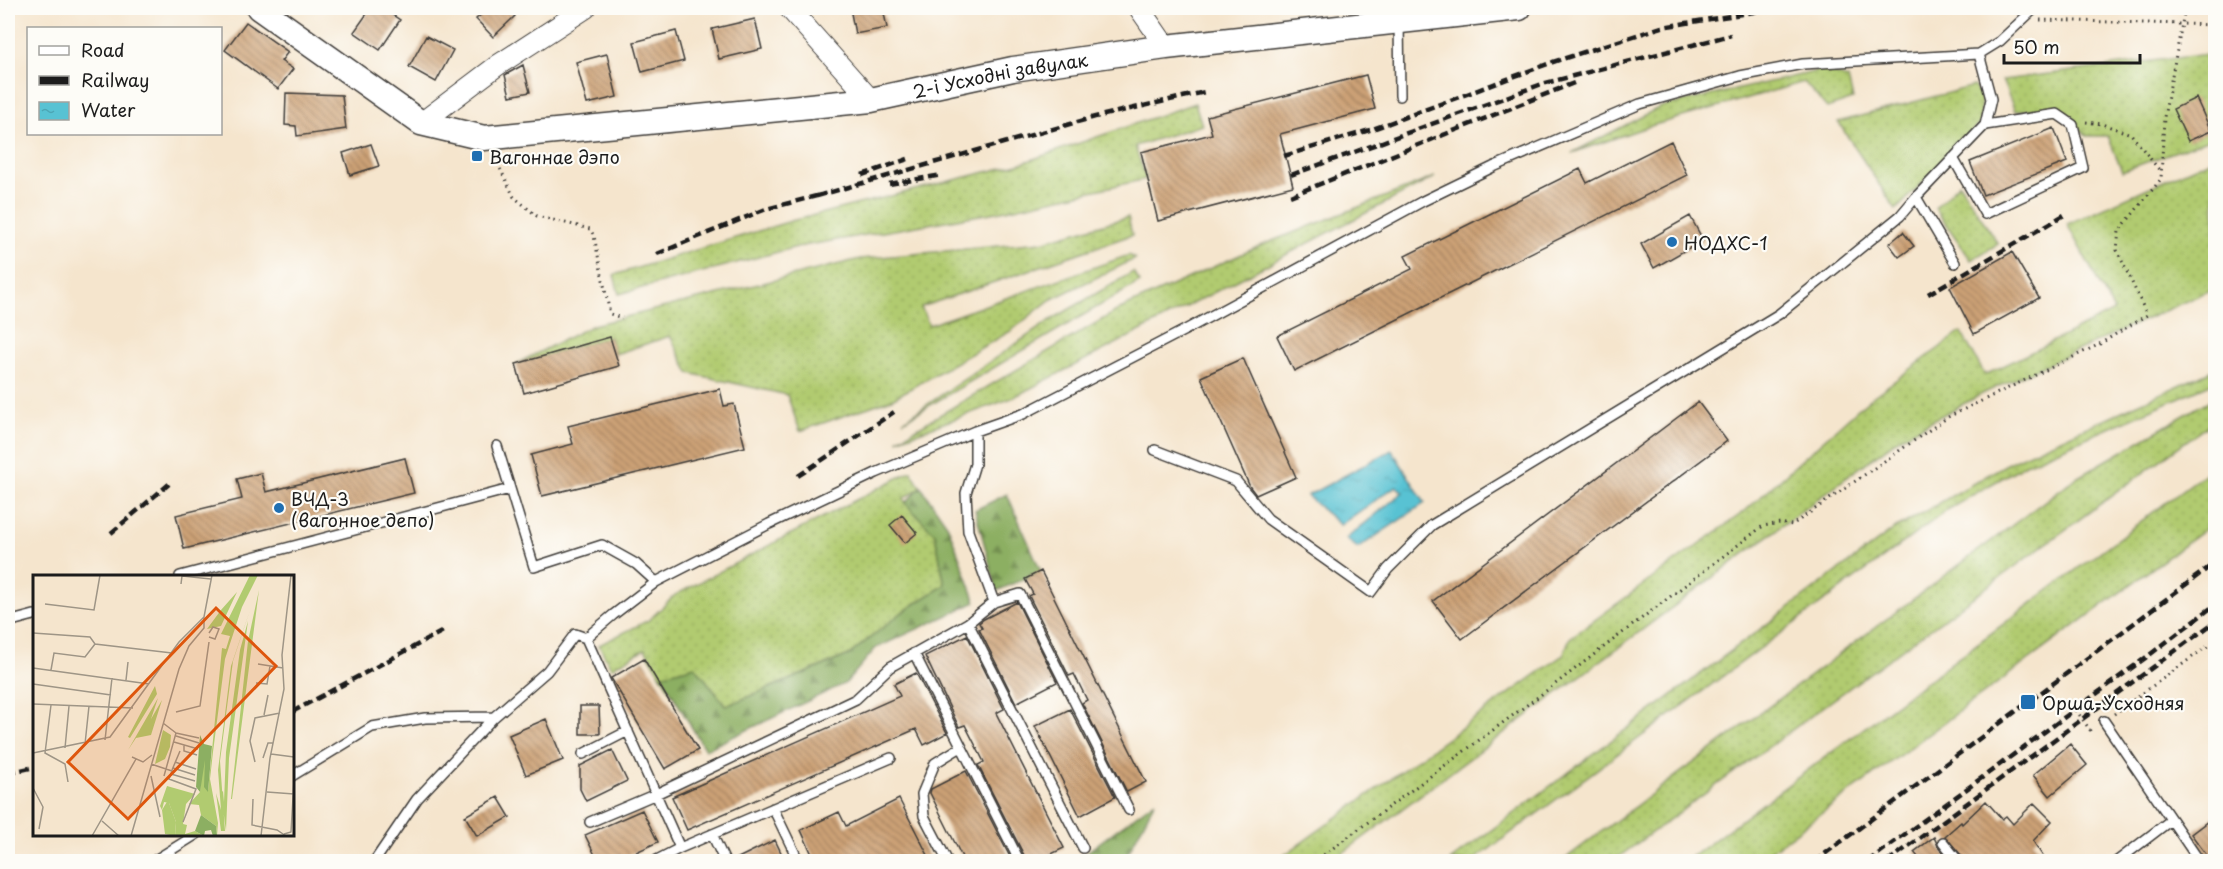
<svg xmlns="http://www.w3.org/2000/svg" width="2223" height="869" font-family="'Playpen Sans',sans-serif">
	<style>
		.grass { fill: url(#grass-dots); stroke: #667446; stroke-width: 1.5 }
		.forest { fill: url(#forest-firs); stroke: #54663f; stroke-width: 1.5 }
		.water { fill: url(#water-ripples); stroke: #3a6f78; stroke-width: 1.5 }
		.building { fill: url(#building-back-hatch) }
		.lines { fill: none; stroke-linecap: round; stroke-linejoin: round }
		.service-casing { stroke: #3d3a37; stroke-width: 12 }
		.minor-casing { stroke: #3d3a37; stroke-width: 22 }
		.tertiary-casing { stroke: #3d3a37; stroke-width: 27 }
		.path { stroke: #3d3a37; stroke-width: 3; stroke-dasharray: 1.5 4.5; stroke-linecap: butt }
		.service { stroke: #fff; stroke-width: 9 }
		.minor { stroke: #fff; stroke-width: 20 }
		.tertiary { stroke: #fff; stroke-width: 24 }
		.rail { stroke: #1c1c1c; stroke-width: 4.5; stroke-dasharray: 9 4.5; stroke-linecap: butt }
		.poi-dot { fill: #1f6fb2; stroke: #fdfcf7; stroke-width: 2 }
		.labels { text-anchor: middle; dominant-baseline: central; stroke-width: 4.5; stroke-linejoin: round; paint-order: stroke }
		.street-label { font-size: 18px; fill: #1c1c1c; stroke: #fdfcf7 }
		.poi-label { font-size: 18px; fill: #1c1c1c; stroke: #fdfcf7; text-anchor: start }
		.inset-road { fill: none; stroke: #9e9586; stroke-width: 1.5 }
		.view { fill: #de560d; fill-opacity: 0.15; stroke: #de560d; stroke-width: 3 }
		.inset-edge { fill: none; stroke: #1c1c1c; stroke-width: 3 }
	</style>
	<defs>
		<pattern id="grass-dots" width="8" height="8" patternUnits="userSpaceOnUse" patternTransform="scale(1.5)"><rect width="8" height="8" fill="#b1cb70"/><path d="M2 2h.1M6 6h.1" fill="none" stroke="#98ae60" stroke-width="1.8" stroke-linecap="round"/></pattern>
		<pattern id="forest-firs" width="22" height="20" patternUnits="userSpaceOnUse" patternTransform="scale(1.5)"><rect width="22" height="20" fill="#8caf62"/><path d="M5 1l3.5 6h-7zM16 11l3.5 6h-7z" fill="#728e50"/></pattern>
		<pattern id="water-ripples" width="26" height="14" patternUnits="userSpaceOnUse" patternTransform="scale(1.5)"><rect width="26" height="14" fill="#58c2d3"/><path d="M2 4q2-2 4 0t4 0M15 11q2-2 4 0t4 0" fill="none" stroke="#4ca6b5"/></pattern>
		<pattern id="building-back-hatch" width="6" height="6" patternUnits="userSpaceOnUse" patternTransform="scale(1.5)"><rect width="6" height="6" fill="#cca176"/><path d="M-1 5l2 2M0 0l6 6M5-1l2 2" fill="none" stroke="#a58260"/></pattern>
	</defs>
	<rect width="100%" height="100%" fill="#fdfcf7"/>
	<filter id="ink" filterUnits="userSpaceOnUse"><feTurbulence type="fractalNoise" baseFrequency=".0167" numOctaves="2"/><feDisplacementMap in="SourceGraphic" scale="12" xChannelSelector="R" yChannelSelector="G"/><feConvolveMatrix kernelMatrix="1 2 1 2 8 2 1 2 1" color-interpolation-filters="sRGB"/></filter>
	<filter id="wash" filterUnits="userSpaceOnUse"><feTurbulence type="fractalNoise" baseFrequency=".008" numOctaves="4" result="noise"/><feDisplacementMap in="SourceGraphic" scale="24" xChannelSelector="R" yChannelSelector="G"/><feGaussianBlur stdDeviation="1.35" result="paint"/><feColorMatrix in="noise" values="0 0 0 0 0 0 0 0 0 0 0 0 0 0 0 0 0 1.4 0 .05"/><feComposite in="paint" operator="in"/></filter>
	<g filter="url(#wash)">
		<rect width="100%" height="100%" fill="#f5e5cd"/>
		<path class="grass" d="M2215 53V137L2122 171 2108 136H2087L2059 107 2015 111 2002 80Z
			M1822 70 1848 78 1853 99 1827 108 1804 82 1644 128 1572 153 1660 107Z
			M1974 86 1982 99 1980 123 1896 210 1838 122Z
			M1195 103 1202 125 1135 146 1146 179 997 212 797 247 619 294 614 275 791 221 1022 163Z
			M2215 158V288L1984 393 1901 437 1332 861H1276L1563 655 1570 638 1745 511 1867 401 1961 332 1985 375 2114 311 2067 224Z
			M1435 177 1012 398 897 440 1120 309 1262 245Z
			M1959 183 1998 244 1971 260 1935 208Z
			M1128 217 1132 235 921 307 929 325 1129 255 1135 259 1050 300 1011 331 892 399 800 431 787 395 689 373 670 336 615 354 610 337 516 364 593 325 860 259 1041 242Z
			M1133 272 1140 282 903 421 1051 320Z
			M2215 369V382L2026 464 1949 509 1473 861H1450L1893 530 2012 461Z
			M2215 397V420L1613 861H1562L2073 480Z
			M2215 466V522L1757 861H1686Z
			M911 471 921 487 903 499 935 534 945 585 901 613 849 655 726 706 695 666 661 675 645 649 611 668 599 645 649 620 675 595Z"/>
		<path class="forest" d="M921 487 948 526 976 602 876 648 846 683 705 750 661 675 695 666 726 706 849 655 901 613 945 585 935 534 905 503Z
			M1007 494 1041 571 997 591 975 510Z
			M1155 801 1124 861H1075Z"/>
		<path class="water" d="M1392 450 1425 503 1358 548 1346 539 1403 492 1396 486 1340 525 1307 496Z"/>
		<g id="blocks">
			<path class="building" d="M371 8H382L400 20 380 50 354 32Z
				M489 8H507L515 16 493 37 476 19Z
				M850 8H883L887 28 855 34Z
				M755 19 762 49 719 59 712 29Z
				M246 22 288 52 281 61 293 69 278 89 225 50Z
				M676 31 684 61 642 72 634 42Z
				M426 36 453 50 436 82 409 67Z
				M607 54 617 97 587 104 576 62Z
				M523 65 530 92 510 96 505 75Z
				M1366 75 1375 109 1280 134 1293 186 1158 221 1141 152 1212 134 1207 116Z
				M286 93 342 95 346 129 297 136 296 126 285 125Z
				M2196 98 2211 131 2188 141 2173 109Z
				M2054 128 2067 162 1983 195 1970 162Z
				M1671 141 1687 175 1294 371 1277 336 1412 269 1405 256 1580 169 1587 183Z
				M371 144 379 166 350 175 343 153Z
				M1690 216 1703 240 1654 268 1641 244Z
				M1903 232 1914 246 1899 257 1889 244Z
				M2012 252 2039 298 1974 334 1950 287Z
				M610 337 619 366 524 393 516 364Z
				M1243 358 1296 477 1256 495 1250 487 1201 377Z
				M720 389 724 406 734 404 745 447 542 496 531 455 573 444 568 426Z
				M1698 402 1727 441 1462 639 1433 601Z
				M405 458 414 493 184 549 176 515 242 499 237 479 261 473 266 492Z
				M902 515 917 533 905 543 890 525Z
				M1041 571 1146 782 1127 792 1082 703 1087 700 1074 674 1069 676 1029 596 1033 594 1025 579Z
				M1017 602 1057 682 1016 703 979 629 982 628 979 623 984 619Z
				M967 635 1004 709 996 713 1064 848 1037 861H1027L978 765 984 762 965 725 959 727 925 656Z
				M644 659 698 750 665 769 611 678Z
				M916 673 947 733 924 745 916 729 687 830 672 797 900 696 894 684Z
				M580 706H599L600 734H580Z
				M1070 709 1115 797 1080 816 1035 726Z
				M546 719 563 760 526 775 509 735Z
				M2070 744 2087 765 2050 796 2033 775Z
				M612 750 627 781 586 801 580 789V766Z
				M966 771 1012 861H964L930 793 931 789Z
				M498 797 510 817 477 836 465 816Z
				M899 799 931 861H815L801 830 839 812 846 826Z
				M1986 801 2002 819 2006 816 2013 824 2034 803 2052 821 2033 841 2046 861H1966L1945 836 1961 822 1962 824Z
				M642 810 658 842 617 861H598L585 835Z
				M2216 815V861H2211L2191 834Z
				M1934 837 1938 846 1950 861H1921L1914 852Z
				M775 840 785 861H732Z"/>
		</g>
	</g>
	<g filter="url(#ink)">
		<use href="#blocks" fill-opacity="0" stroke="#3d3a37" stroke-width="1.5"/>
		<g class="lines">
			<g class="service-casing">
				<path id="service" d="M1399 22 1400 96
					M1953 158 1985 214 2083 168 2073 125 2057 114 1985 125
					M1955 263 1916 197 1985 125 1991 99 1979 54
					M497 446 534 567 602 545 636 564 656 582
					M1155 450 1236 481 1268 519 1371 592 1388 569 1432 525 1779 314 1900 216 1916 197
					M180 576 510 489
					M994 602 1020 594 1129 810
					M8 622 34 615
					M968 623 1083 848
					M586 638 680 848 653 862
					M914 653 1020 862
					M2104 721 2200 862
					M583 754 628 731
					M292 776 372 727 425 718 494 717 547 671 575 634 586 638 613 615 656 582 769 524 876 473 975 431 1023 414 1187 329 1423 201 1493 167 1640 104 1740 76 1803 64 1979 54 2000 41 2035 8
					M773 808 799 862
					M590 822 656 794 856 699 890 667 968 623 994 602 968 531 966 493 975 464V431
					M712 834 725 862
					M1943 842 1959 862
					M680 848 891 758
					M152 862 197 834
					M374 862 417 799 494 717
					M948 862 924 816 922 794 935 763 961 747
					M2116 862 2171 820"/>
			</g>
			<g class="minor-casing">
				<path id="minor" d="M789 8 871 100
					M1139 8 1166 47
					M421 123 498 65 586 8"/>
			</g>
			<g class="tertiary-casing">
				<g id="tertiary">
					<path id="s1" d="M259 8 421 123 484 138 871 100 1013 69 1166 47 1519 8"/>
				</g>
			</g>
			<path class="path" d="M2040 20 2216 25
				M2086 122 2102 124 2131 134 2160 171
				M495 158 514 197 537 216 590 229 594 236 610 314 622 318
				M2069 700 2090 730 2094 728
				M2114 714 2216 640
				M1314 862 1554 685 1763 526 1780 523 1792 525 1948 417 2098 345 2147 315 2117 250 2119 231 2161 179 2164 117 2185 8"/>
			<use href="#service" class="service"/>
			<use href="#minor" class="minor"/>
			<use href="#tertiary" class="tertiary"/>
			<path class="rail" d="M1284 156 1373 129 1553 62 1662 27 1778 8
				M862 175 908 159
				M1291 175 1542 84 1731 35
				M889 184 942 175
				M817 196 1095 117 1205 92
				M1290 196 1574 83
				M657 254 766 209 824 194
				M1928 294 2064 215
				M798 476 894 412
				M111 533 169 484
				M292 712 443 631
				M8 773 34 767
				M1814 862 2216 562
				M1867 862 2148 656 2216 604
				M1887 862 2216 621"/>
		</g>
	</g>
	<g class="poi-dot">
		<rect x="471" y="150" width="12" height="12" rx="3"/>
		<circle cx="1672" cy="242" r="6"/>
		<circle cx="279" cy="508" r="6"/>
		<rect x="2020" y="694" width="16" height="16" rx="3"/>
	</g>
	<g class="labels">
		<g class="street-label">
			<text stroke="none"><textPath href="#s1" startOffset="784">2-і Усходні завулак</textPath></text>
		</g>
		<g class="poi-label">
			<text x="489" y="156">Вагоннае дэпо</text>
			<text x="1684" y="242">НОДХС-1</text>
			<text x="291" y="498">ВЧД-3<tspan x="291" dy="21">(вагонное депо)</tspan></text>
			<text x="2042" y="702">Орша-Усходняя</text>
		</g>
	</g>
	<g transform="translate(33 575)">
		<rect width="261" height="261" fill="#f5e5cd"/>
		<path d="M217 0H225L209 32 192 84 180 177 177 204 185 248 184 261 183 251 168 240 166 230 156 229 167 217 169 185H173L175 216 189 73 193 74 197 61 188 59ZM226 15 199 224H198L215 66ZM204 17 188 51 174 54 188 35ZM217 35 200 86 187 186 192 256H188L183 218 188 235 185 195 198 91ZM215 46 196 183 193 256 188 218 190 216 191 227 193 177 207 75ZM122 111 124 119 97 163 95 162ZM125 123 118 144 129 125 118 160 103 163 95 175ZM130 155 138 160 137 172 132 184 122 189ZM134 211 162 219 153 229 150 249 154 250 152 259 162 256 171 261H142L143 247 136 228 131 227 129 235 127 231Z" fill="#b1cb70"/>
		<path d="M167 160 171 169 179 171 175 217 171 212 172 185 167 217 163 212ZM168 240 183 251 184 261H180L178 255 172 256 171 261 162 256Z" fill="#8caf62"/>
		<path d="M135 225 143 247 142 261 132 259 129 235Z" fill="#b1cb70"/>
		<path class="inset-road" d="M148 9 149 1 178 4M12 29 61 35 67 0M0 58 57 62 62 69 139 78M176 58 180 52 186 54 182 64 176 62M225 89 250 93M0 93 116 109M18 95 21 78 52 82 62 69M93 105 95 87M223 108 234 109 237 91M0 109 78 120M0 129 100 133M18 130 12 178 32 189 35 207M143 137 167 131 176 67M231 140 235 120M130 148 143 158 131 201M143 158 166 163M143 161 166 168M72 165 79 103M141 167 165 174M52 169 56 131M151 170V176L164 180M32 173 36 131M0 178 77 162 146 67 171 42 179 0M238 179 261 182M99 182 110 187 119 180M230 183 235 168H240M142 187 163 194M222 187 217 166 222 143 247 138M118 189 139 196 136 204 163 214 150 247M140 193 162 200M139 195 147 176M138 199 162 206M118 201 127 242M0 213 10 232 6 254M234 217 261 219M220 224 219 250 244 255 253 261M69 246 86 261M251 259 258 257 261 205M59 261 103 184M98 261 146 94 156 71 171 53V42M228 261 237 183 251 114 249 80 258 0"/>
		<path class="view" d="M183 33 243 91 95 244 35 187Z"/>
		<rect width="261" height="261" class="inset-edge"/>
	</g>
	<rect width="2223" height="869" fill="none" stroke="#fdfcf7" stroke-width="30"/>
	<rect x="27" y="27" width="195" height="108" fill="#fdfcf7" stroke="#a3a29f" stroke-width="1.5"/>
	<rect x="39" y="46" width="30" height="9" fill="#ffffff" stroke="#a3a29f" stroke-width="1.5"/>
	<text x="81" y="57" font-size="18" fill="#1c1c1c">Road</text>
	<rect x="39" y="76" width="30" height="9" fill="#1c1c1c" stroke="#a3a29f" stroke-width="1.5"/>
	<text x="81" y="87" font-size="18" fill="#1c1c1c">Railway</text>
	<rect x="39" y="102" width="30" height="18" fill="url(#water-ripples)" stroke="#a3a29f" stroke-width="1.5"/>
	<text x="81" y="117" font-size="18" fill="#1c1c1c">Water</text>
	<path d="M2004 54v9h136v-9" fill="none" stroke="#1c1c1c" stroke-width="3"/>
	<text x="2013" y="54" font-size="18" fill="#1c1c1c" stroke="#fdfcf7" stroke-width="4.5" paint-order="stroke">50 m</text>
</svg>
